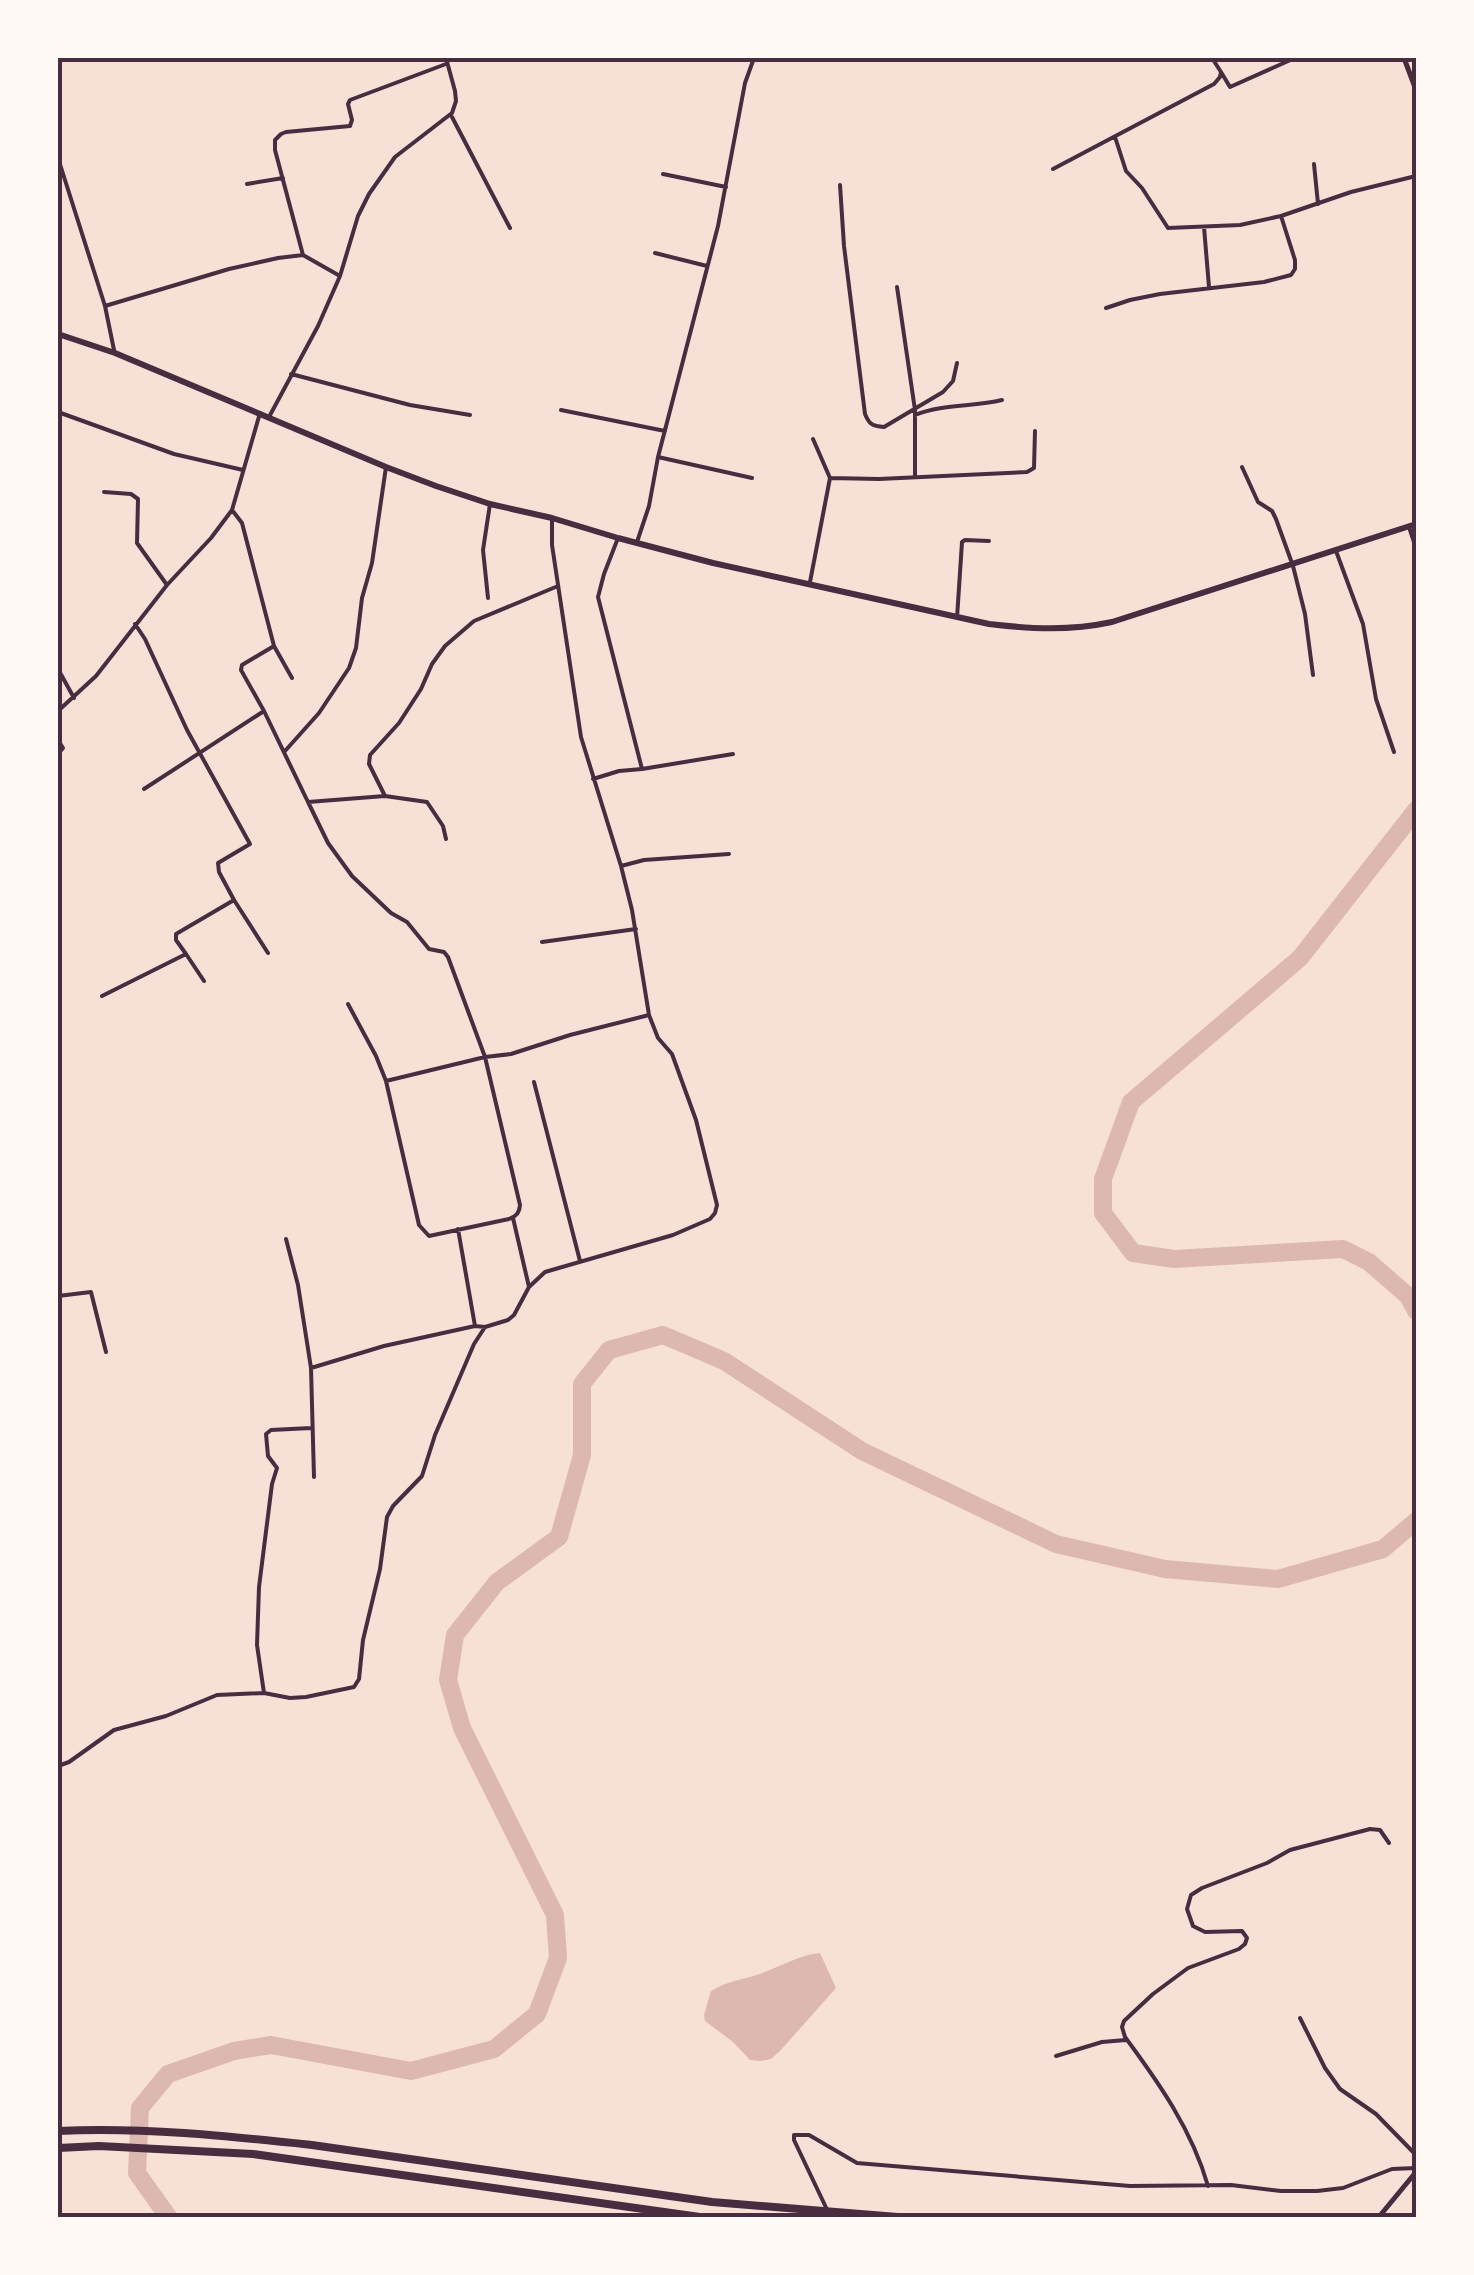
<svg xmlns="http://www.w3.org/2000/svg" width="1474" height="2275" font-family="Jost,sans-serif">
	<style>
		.water { fill: #dcb8b0 }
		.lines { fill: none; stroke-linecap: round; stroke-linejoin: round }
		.river { stroke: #dcb8b0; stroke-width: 18 }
		.minor { stroke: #4a2c40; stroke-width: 4 }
		.tertiary { stroke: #4a2c40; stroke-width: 5 }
		.trunk { stroke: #4a2c40; stroke-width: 6 }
		.motorway { stroke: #4a2c40; stroke-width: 8 }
		.neatline { fill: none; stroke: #4a2c40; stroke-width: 4 }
	</style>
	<rect width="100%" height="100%" fill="#f7e1d7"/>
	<path class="water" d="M820 1953 836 1988 780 2051 771 2059 761 2061 750 2060 733 2042 705 2021 704 2015 711 1991C728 1980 747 1979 765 1972 783 1965 800 1955 820 1953Z"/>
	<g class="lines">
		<path class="river" d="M1416 810 1300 958 1131 1102 1103 1179V1213L1133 1253 1174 1259 1343 1249 1369 1262 1408 1296 1416 1311
			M169 2218 137 2173 140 2108 168 2074 234 2051 271 2045 411 2071 494 2049 537 2014 558 1958 555 1915 462 1728 448 1680 455 1635 497 1582 559 1537 582 1455V1384L609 1350 663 1335 724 1361 862 1451 1056 1544 1165 1569 1278 1579 1383 1549 1416 1521"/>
		<path class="minor" d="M1221 72 1230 87 1295 58
			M452 117 510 228
			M1115 137 1126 171 1142 188 1168 228 1240 225 1281 216
			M58 158 105 306 114 350
			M1314 164 1318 204
			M1053 169 1214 84 1220 77 1221 72 1212 58
			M663 174 726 187
			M247 184 283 178
			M840 185 844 246 865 414C869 424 872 426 884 427L943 392 953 381 957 363
			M1204 227 1209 287
			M655 253 707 266
			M340 276 303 255 275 150V140L281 134 286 132 350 126 352 120 348 104 350 100 446 64
			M897 287 915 410V476
			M105 306 229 269 278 258 303 255
			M1106 308 1130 300 1160 294 1264 282 1291 275 1295 269V260L1281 216 1351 192 1416 176
			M291 374 410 405 470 415
			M561 410 665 431
			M58 412 174 454 243 470
			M915 415C943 404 973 407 1002 400
			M269 417 318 326 340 276 358 216 369 194 395 157 452 113 456 101 455 91 446 58
			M813 439 830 478
			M658 457 752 478
			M1242 467 1258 502 1272 511 1276 519 1293 566 1305 614 1313 675
			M104 492 131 494 138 499 137 543 167 585
			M232 510 242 523 274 646 242 665 241 670 264 711 308 802 385 796 427 802 443 826 446 839
			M1409 527 1416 548
			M637 542 649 506 658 457 718 226 745 83 754 58
			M1336 551 1363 624 1376 699 1394 752
			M810 582 830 478 879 479 1027 472 1034 468 1035 431
			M488 598 483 550 490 504
			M957 618 962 542 965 540 989 541
			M274 646 292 678
			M58 669 74 698
			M58 711 96 676 167 585 211 538 232 510 260 413
			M58 740 63 748 58 754
			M285 751 319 713 349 668 356 648 362 598 372 563 386 467
			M642 769 733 754
			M593 779 619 771 642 769 598 597 604 574 618 538
			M144 789 264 711
			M385 796 369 764 370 755 399 723 421 689 432 664 445 646 474 621 558 586
			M308 802 328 843 352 876 391 913 407 922 429 949 444 952 448 957 485 1057 520 1205C519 1214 516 1216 509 1219L429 1236 419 1225 386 1081 485 1057 511 1054 570 1035 649 1015
			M621 866 644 860 729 854
			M234 900 268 953
			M542 942 636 929
			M186 954 204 981
			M102 996 186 954 176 940V934L234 900 219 872 218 863 250 844 187 730 145 639 135 624
			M348 1004 376 1056 386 1081
			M534 1082 580 1261
			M513 1218 529 1287
			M458 1229 475 1326
			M286 1239 298 1285 311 1368 314 1477
			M58 1296 91 1292 106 1352
			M311 1368 384 1346 475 1326 485 1327
			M264 1693 257 1645 259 1587 272 1484 277 1468 268 1456 266 1434 271 1430 311 1428
			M58 1766 69 1762 114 1730 166 1716 217 1695 264 1693 290 1698 306 1697 354 1687 359 1679 363 1640 380 1569 387 1517 393 1506 422 1476 435 1435 474 1344 485 1327 508 1320 514 1315 529 1287 545 1272 673 1235 710 1219 715 1213 717 1205 696 1120 672 1054 658 1038 649 1015 632 910 621 866 581 737 552 545V518
			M1300 2018 1325 2068 1340 2089 1376 2114 1416 2155
			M1056 2056 1102 2042 1126 2040
			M1208 2186C1192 2130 1159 2083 1125 2037L1122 2027 1124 2021 1153 1994 1188 1968 1239 1949 1245 1944 1247 1938 1242 1931 1205 1932 1193 1926 1187 1909 1191 1895 1202 1888 1267 1863 1290 1850 1370 1829 1380 1830 1389 1843
			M831 2218 794 2140V2135H809L857 2163 1130 2186 1231 2185 1281 2191H1317L1343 2188 1392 2169 1416 2168"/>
		<path class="tertiary" d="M1404 58 1416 90
			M1378 2218 1416 2172"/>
		<path class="trunk" d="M58 334 115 353 386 467 436 486 490 504 552 518 618 538 713 563 989 624C1031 629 1070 631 1112 622L1416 524"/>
		<path class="motorway" d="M58 2131C143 2127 227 2136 312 2145L712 2202 910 2218
			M58 2148 99 2146 253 2154 707 2218"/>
	</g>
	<rect width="1474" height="2275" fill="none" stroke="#fffaf5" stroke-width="120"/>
	<rect x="60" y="60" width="1354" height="2155" class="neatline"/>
</svg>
